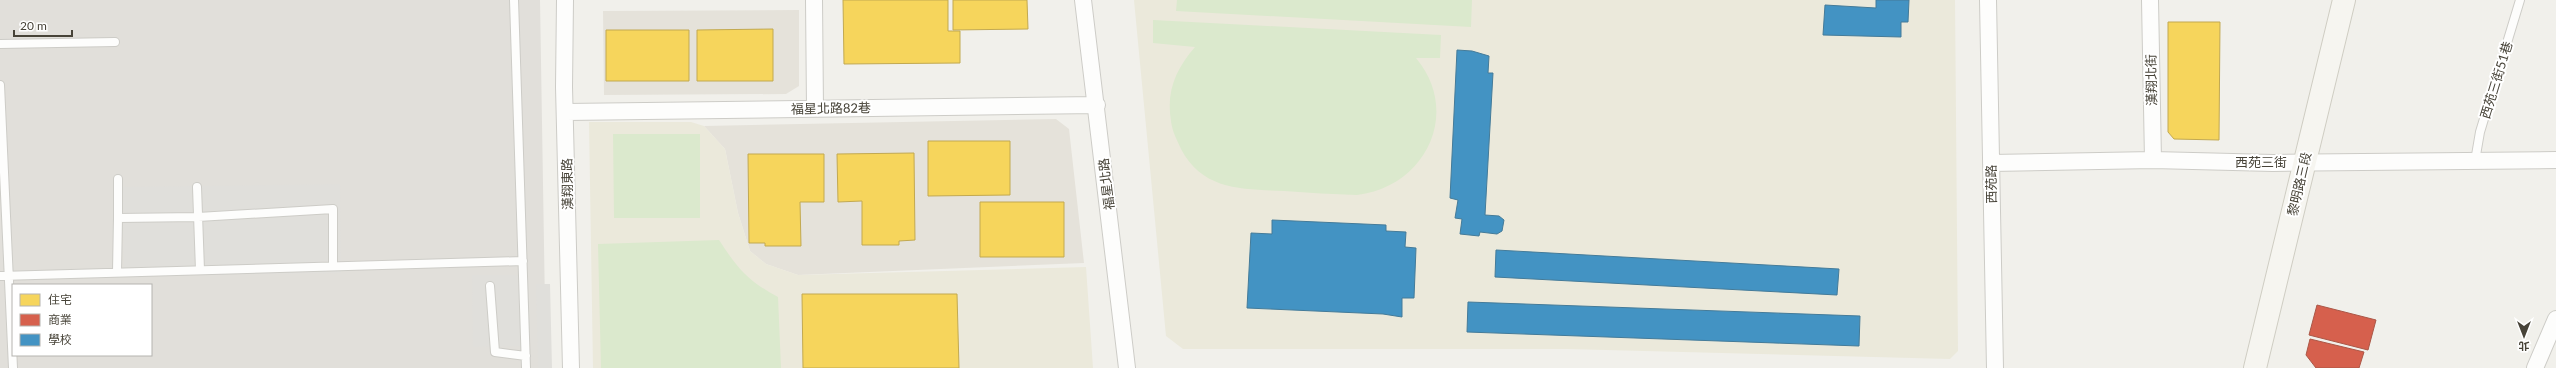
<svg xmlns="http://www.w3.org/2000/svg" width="2556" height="368" font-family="Lato,'Noto Sans TC',sans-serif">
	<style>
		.residential { fill: #e5e2da }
		.industrial { fill: #e1dfda; fill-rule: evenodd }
		.education { fill: #ebe9db }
		.green { fill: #dbe9cd }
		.parking { fill: #e0dfdb }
		.homes { fill: #f6d55c; stroke: #c2a951 }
		.shops { fill: #d6604d; stroke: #ab5747 }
		.schools { fill: #4393c3; stroke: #447b99 }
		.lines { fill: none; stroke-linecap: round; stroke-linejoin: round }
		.lane-casing { stroke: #cdccc7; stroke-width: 10 }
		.street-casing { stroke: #cdccc7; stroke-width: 18 }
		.secondary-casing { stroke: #cfcdc3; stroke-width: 24 }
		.lane { stroke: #fdfdfc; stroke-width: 8 }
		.street { stroke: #fdfdfc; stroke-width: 16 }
		.secondary { stroke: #f6f5f0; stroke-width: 22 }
		.labels { text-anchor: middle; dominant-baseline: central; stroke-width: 4; stroke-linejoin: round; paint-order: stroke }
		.street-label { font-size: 13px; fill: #474338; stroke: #fff }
	</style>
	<rect width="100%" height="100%" fill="#f1f0eb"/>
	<path class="residential" d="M799 10V86L786 94 604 95 603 11Z
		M1056 119 1069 129 1084 263 798 275 766 264 750 251 738 213 725 149 704 126Z"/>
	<path class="industrial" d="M0 0H540L546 368H0ZM13 285H151V355H13Z"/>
	<path class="education" d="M1134 0H1955L1958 351 1950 359 1567 349H1183L1166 336Z
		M589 122H691L704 126 725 149 738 213 750 251 766 264 798 275 1086 267 1093 368H593Z"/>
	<path class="green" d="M1177 0H1472L1471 27 1176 11Z
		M1153 20 1441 35 1440 58H1416C1462 113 1425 187 1357 195 1333 194 1309 193 1284 191 1243 189 1203 191 1181 149 1177 140 1172 131 1171 121 1166 91 1176 69 1195 47L1153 43Z
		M613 134H700V218H614Z
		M719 240C738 269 748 281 778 297L781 368H601L598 244Z"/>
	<path class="parking" d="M340 184 341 273 124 276 123 187Z
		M472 275H520L521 346 473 347Z
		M536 284H550L552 368H538Z"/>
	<path class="homes" d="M843 0H948V31H960V63L844 64Z
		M953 0H1027L1028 29 953 30Z
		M2168 22H2220L2219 140 2174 139 2168 132Z
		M773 29V81H697V30Z
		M606 30H689V81H606Z
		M928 141H1010V195L928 196Z
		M914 153 915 240 899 241V245H862V201L838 202 837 154Z
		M748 154H824V202H800L801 246H765V243H749Z
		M980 202H1064V257H980Z
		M802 294H957L959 368H803Z"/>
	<path class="shops" d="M2317 305 2376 320 2368 350 2309 335Z
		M2310 339 2364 352 2359 368H2316L2306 355Z"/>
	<path class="schools" d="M1876 0H1909L1908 22H1901V37L1823 35 1825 5 1876 8Z
		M1457 50 1472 51 1489 56 1488 73H1493L1485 215 1499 216 1504 220 1502 231 1497 234 1480 232 1479 236 1460 234 1462 219 1455 218 1458 200 1450 198Z
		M1272 220 1386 225V231L1406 232 1405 247 1416 248 1414 298H1402V317L1383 314 1247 308 1251 233 1272 234Z
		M1496 250 1839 269 1837 295 1495 277Z
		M1468 302 1860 316 1859 346 1467 332Z"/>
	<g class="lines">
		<g class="lane-casing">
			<path id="lane" d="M514 0 526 368
				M0 44 115 42
				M0 85 13 368
				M2475 161 2480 132 2520 0
				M118 179V218
				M197 187 200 270
				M117 272 118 218 198 217 333 209V266
				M0 276 523 261
				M490 286 495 352 526 356"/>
		</g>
		<g class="street-casing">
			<path id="street" d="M565 0 564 87 571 368
				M814 0 815 108
				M1083 0 1127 368
				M1988 0 1995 368
				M2150 0 2153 160
				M566 112 1097 105
				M1991 163 2153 160 2273 163 2556 160
				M2535 368 2556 319"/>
		</g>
		<g class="secondary-casing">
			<path id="secondary" d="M2255 368 2344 0"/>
		</g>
		<use href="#lane" class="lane"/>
		<use href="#street" class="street"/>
		<use href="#secondary" class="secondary"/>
	</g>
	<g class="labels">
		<g class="street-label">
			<text transform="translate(2151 80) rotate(-91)">漢翔北街</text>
			<text transform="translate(2496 80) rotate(-73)">西苑三街51巷</text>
			<text transform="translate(831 108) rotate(-1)">福星北路82巷</text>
			<text x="2261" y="162">西苑三街</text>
			<text transform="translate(567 184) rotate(-91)">漢翔東路</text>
			<text transform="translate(1106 184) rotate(-97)">福星北路</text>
			<text transform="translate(1991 184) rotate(-91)">西苑路</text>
			<text transform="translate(2299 184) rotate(-77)">黎明路三段</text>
		</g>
	</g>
	<rect x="12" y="284" width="140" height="72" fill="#ffffff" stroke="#b5b4af"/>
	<rect x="20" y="294" width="20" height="12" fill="#f6d55c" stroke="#b5b4af"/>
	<text x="48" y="304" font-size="12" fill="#474338">住宅</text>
	<rect x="20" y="314" width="20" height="12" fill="#d6604d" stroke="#b5b4af"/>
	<text x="48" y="324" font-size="12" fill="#474338">商業</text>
	<rect x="20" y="334" width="20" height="12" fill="#4393c3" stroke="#b5b4af"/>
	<text x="48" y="344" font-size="12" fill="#474338">學校</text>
	<g transform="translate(2524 336) rotate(180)" stroke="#ffffff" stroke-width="3" paint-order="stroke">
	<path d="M0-3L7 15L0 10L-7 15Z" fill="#474338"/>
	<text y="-6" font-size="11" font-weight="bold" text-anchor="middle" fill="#474338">北</text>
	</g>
	<path d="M14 30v6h58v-6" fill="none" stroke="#474338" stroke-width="2"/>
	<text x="20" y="30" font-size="12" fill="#474338" stroke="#ffffff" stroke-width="3" paint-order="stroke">20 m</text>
</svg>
